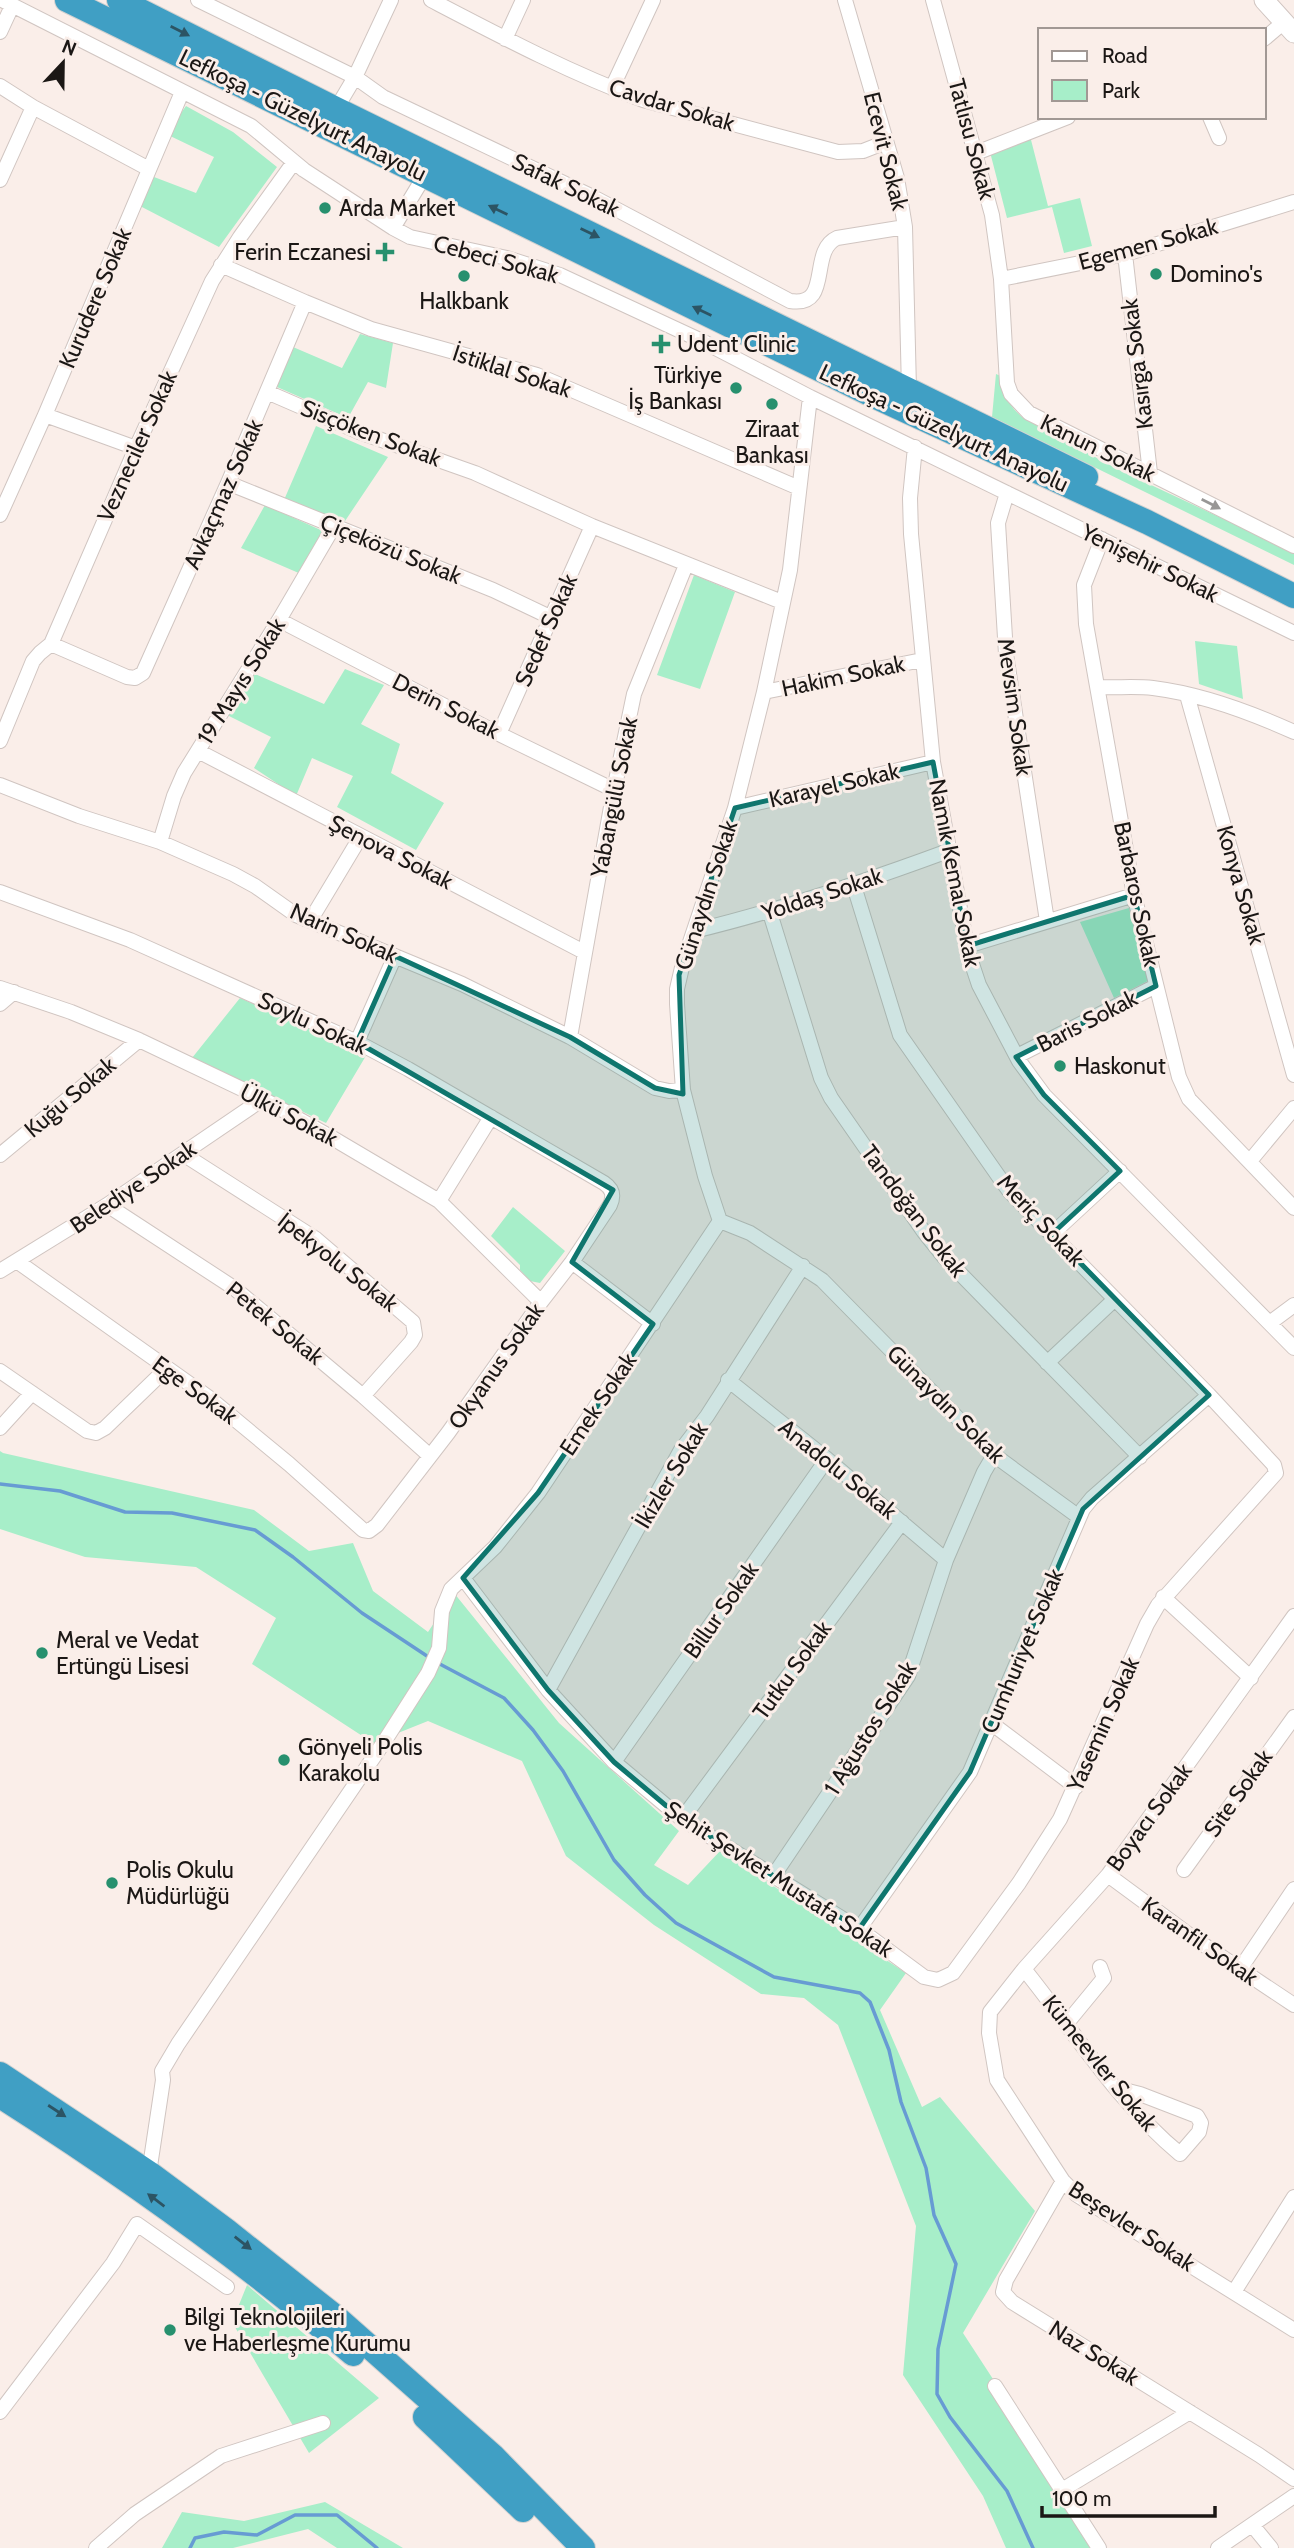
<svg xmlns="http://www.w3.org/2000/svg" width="1294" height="2548" font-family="Cabin,sans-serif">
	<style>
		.green { fill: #a7eec9 }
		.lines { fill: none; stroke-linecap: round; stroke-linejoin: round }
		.stream { stroke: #679bd3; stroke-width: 3.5 }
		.street-casing { stroke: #d0c5c1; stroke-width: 16 }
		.secondary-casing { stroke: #d0c5c1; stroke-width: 21 }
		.highway-casing { stroke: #d1d1d0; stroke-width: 26 }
		.street { stroke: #fff; stroke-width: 14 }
		.secondary { stroke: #fff; stroke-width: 19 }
		.highway { stroke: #409fc4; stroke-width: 24 }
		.oneway { fill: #2c5464 }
		.oneway2 { fill: #989796 }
		.marked { fill: #0f766e; fill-opacity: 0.2; stroke: #0f766e; stroke-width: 5; stroke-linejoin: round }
		.poi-dot { fill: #27906e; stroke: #faeee9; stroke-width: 2.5 }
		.labels { text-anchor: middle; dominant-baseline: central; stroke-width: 6; stroke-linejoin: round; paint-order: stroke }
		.street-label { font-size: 23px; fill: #1b1715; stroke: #faeee9 }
		.poi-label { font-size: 23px; fill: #1b1715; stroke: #faeee9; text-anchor: start }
	</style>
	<rect width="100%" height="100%" fill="#faeee9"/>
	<path class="green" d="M186 106 233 132 277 167 219 247 140 206 154 177 196 193 214 157 166 134Z
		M1030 136 1048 206 1080 198 1092 246 1064 253 1052 207 1007 218 990 152Z
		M360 334 393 343 386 388 368 382 348 418 277 387 293 347 342 368Z
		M996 374 1003 377C1005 396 1008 405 1022 417L1117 469 1294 552V565L992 417Z
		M316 426 388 457 343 524 284 500Z
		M265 505 323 531 301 574 241 548Z
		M694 575 735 592 700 689 657 675Z
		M1195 641 1237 646 1243 699 1199 684Z
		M345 669 384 685 361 724 400 744 391 773 444 803 416 850 337 807 353 776 312 758 296 796 254 768 271 737 227 715 255 674 324 704Z
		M1129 908 1148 981 1114 998 1080 922Z
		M240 998 367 1054 326 1123 192 1058Z
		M513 1207 565 1251 540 1283 530 1281 520 1270V1265L491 1236Z
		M0 1451 3 1453 254 1510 309 1551 353 1543 373 1591 428 1632 454 1593 559 1723 679 1831 654 1865 688 1885 720 1851 906 1973 880 2010 922 2107 940 2097 1035 2211 963 2333 1103 2548H1006L983 2496 903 2375 916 2226 838 2025 804 1998 761 1994 654 1925 566 1856 522 1761 428 1721 373 1743 252 1664 276 1618 196 1567 85 1557 0 1529Z
		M247 2285 379 2398 309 2453 232 2322Z
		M325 2502 403 2548H337L308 2529 233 2548H162L182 2512 244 2521Z"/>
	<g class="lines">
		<path class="stream" d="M0 1484 60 1491 125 1512 172 1513 255 1530 293 1557 362 1613 430 1658
			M436 1662 504 1698 533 1730 563 1771 614 1860 645 1895 676 1923 774 1977 860 1993 870 2002 889 2050 901 2102 926 2168 934 2215 956 2264 938 2349 937 2394 950 2417 1007 2491 1033 2548
			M190 2548 195 2538 224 2532 257 2535 295 2515H337L377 2548"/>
		<g class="street-casing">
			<path id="street" d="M2 0 251 126 304 170 393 228 410 237 507 258 560 275 702 341 810 397 1294 633
				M198 0 355 77 383 97 593 197 790 301C833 308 808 251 837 238L905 227
				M431 0C500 36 570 73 643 100L838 152 863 151 886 142
				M845 0 897 178 905 227 909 389
				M933 0 992 215 1001 279 1007 383 1011 394 1029 413 1294 546
				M0 32 12 6
				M505 39 523 0
				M1264 39 1283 23
				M0 86 33 107 149 169
				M612 88 653 0
				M336 109 355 77 391 0
				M1210 117 1219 138
				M976 153 1068 117
				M0 180 33 107
				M393 228 425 175
				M1125 254 1150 473
				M221 265 305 302 371 329 537 375 799 488
				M1001 279 1125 254 1294 202
				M267 392 359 432 475 473 592 526 782 602
				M45 415 136 448
				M915 447 910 498 911 534 933 762 968 952 979 985 1019 1061 1044 1095 1294 1348
				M228 483 493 590 552 618
				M1007 493 998 523 1006 654 1047 921
				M0 515 45 415 182 92
				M1102 539 1084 585 1086 624 1134 895 1179 1077 1189 1099 1294 1208
				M279 620 499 734 614 790
				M51 644 127 677 135 678 143 673 228 483 305 302
				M1098 687C1116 688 1135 686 1153 688 1201 694 1250 712 1294 732
				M764 692 922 660
				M1187 695 1294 1075
				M499 734 592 526
				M0 741 33 661 40 653 51 644 136 448 212 281 240 237 294 162
				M198 751 584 952
				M0 785 79 816 160 842 233 874 255 886 296 915 462 984 570 1037 655 1088 669 1091 683 1090
				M735 808 933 762
				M160 842 174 796 184 773 279 620 334 526
				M0 892 130 940 357 1042 408 1069 604 1183C613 1189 614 1196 610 1205L572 1262 541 1302 448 1433 377 1525 369 1531 363 1530 289 1464 208 1397 18 1262
				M770 913 821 1078 831 1098 924 1232 944 1257 1140 1457
				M310 921 361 836
				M694 931C781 910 864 882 948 851
				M967 946 1134 895
				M0 988 71 1012 139 1040 263 1099 329 1136 439 1201 541 1302
				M0 1004 14 992
				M570 1037 614 790 634 694 686 565
				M357 1042 395 956
				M1017 1056 1156 986
				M183 1154 316 1239 413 1322 415 1335 411 1342 363 1396
				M0 1155 139 1040
				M1250 1161 1294 1108
				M439 1201 491 1117
				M107 1205 234 1288 363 1396 430 1456
				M720 1221 705 1176 683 1090 677 1004V989L683 963 735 808 764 692 790 570 810 397
				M720 1221 750 1233 822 1280 994 1455 1079 1517
				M1052 1234 1120 1171
				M572 1262 653 1324
				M0 1271 107 1205 263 1099
				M1271 1322 1294 1305
				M1047 1363 1115 1299
				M0 1371 87 1431 96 1433 105 1428 166 1369
				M728 1380 827 1459 946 1560
				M0 1428 32 1393
				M463 1578 548 1690 614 1762 682 1819 859 1929 924 1977 938 1980 953 1973 1019 1883 1060 1819 1147 1624 1158 1605 1276 1473 1274 1465 1209 1395 1010 1192 999 1177 900 1035 854 886
				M1163 1597 1251 1678
				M1294 1616 1108 1875 1024 1969 990 2012 989 2033 997 2080 1063 2181 1077 2195 1294 2330
				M548 1690 681 1450 707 1416 803 1266
				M991 1723 1076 1787
				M614 1762 827 1459
				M682 1819 902 1522
				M1184 1870 1294 1717
				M774 1875 908 1676 946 1560 984 1472 994 1455
				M1108 1875 1192 1937 1294 2005
				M859 1929 970 1772 1083 1509 1092 1498 1209 1395
				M1024 1969C1074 2031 1118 2103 1180 2154L1199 2132 1201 2123 1197 2116 1140 2094 1116 2088
				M1240 1969 1294 1889
				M1067 2023 1104 1978 1100 1967
				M149 2173 163 2080 162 2071 178 2044 384 1742 428 1673 439 1648 442 1611 451 1589 495 1547 538 1493 720 1221
				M1063 2181 1006 2280 1003 2292 1012 2302 1259 2455 1294 2479
				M1234 2292 1294 2197
				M995 2386 1099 2548
				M0 2412 113 2263 137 2224 227 2287
				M1062 2490 1190 2412
				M1253 2526 1271 2548
				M96 2548 135 2514 221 2456 323 2423
				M1218 2548 1294 2496"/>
		</g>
		<g class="secondary-casing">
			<path id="secondary" d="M1264 0 1294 33"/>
		</g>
		<g class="highway-casing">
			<path id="highway" d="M67 0 876 397 1147 522 1294 596
				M119 0 336 109 1086 477
				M0 2074 149 2173 227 2231 337 2318 493 2456 583 2548
				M0 2096C123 2174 242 2259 353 2354
				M425 2417 523 2510"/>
		</g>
		<use href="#street" class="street"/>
		<use href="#secondary" class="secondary"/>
		<use href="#highway" class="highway"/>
	</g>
	<defs><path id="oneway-solid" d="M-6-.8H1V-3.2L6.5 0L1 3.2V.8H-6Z" transform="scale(1.75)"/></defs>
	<g class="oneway">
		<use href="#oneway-solid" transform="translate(180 31) rotate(27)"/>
		<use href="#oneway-solid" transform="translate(498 210) rotate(-154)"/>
		<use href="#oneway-solid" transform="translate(590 233) rotate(26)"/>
		<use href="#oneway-solid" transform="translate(702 311) rotate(-154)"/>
		<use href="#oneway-solid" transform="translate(57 2111) rotate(33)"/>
		<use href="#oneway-solid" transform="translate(156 2200) rotate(-143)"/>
		<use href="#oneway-solid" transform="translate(243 2243) rotate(38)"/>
	</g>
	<use class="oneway2" href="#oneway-solid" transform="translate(1211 504) rotate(27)"/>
	<path class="marked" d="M933 762 967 946 1134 895 1156 986 1016 1057 1044 1095 1120 1171 1052 1234 1209 1395 1083 1509 970 1772 859 1929 682 1819 614 1762 548 1690 463 1578 538 1493 653 1324 572 1262 613 1190 357 1042 395 956 570 1037 655 1088 683 1094 679 975 735 808Z"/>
	<g class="poi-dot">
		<circle cx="325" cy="208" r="7"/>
		<path d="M381.5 241.5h7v7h7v7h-7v7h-7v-7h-7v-7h7z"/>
		<circle cx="1156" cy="274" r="7"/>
		<circle cx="464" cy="276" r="7"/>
		<path d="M657.5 333.5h7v7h7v7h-7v7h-7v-7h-7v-7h7z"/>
		<circle cx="736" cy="388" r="7"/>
		<circle cx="772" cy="404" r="7"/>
		<circle cx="1060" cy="1066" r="7"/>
		<circle cx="42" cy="1653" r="7"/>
		<circle cx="284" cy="1760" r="7"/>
		<circle cx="112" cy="1883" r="7"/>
		<circle cx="170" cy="2330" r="7"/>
	</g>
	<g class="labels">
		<g class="street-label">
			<text transform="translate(672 105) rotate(17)">Cavdar Sokak</text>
			<text transform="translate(303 115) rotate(26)">Lefkoşa - Güzelyurt Anayolu</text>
			<text transform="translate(972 139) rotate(75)">Tatlısu Sokak</text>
			<text transform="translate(886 151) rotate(76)">Ecevit Sokak</text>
			<text transform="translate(566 185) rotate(26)">Safak Sokak</text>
			<text transform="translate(1148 244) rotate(-15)">Egemen Sokak</text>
			<text transform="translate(496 259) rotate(15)">Cebeci Sokak</text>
			<text transform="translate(95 298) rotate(-67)">Kurudere Sokak</text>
			<text transform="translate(1137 364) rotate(-97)">Kasırga Sokak</text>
			<text transform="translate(512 371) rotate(18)">İstiklal Sokak</text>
			<text transform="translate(944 428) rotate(25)">Lefkoşa - Güzelyurt Anayolu</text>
			<text transform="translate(371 433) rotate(21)">Sisçöken Sokak</text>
			<text transform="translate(137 446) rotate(-66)">Vezneciler Sokak</text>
			<text transform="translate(1098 448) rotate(26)">Kanun Sokak</text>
			<text transform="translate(223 494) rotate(-66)">Avkaçmaz Sokak</text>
			<text transform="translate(391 549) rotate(22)">Çiçeközü Sokak</text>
			<text transform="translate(1150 563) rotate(26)">Yenişehir Sokak</text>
			<text transform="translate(546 630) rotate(-66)">Sedef Sokak</text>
			<text transform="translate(843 676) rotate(-12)">Hakim Sokak</text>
			<text transform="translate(241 681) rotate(-58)">19 Mayıs Sokak</text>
			<text transform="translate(446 706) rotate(27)">Derin Sokak</text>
			<text transform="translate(1015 707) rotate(82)">Mevsim Sokak</text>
			<text transform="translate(834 785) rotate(-13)">Karayel Sokak</text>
			<text transform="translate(614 797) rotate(-79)">Yabangülü Sokak</text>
			<text transform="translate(391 852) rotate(27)">Şenova Sokak</text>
			<text transform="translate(955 873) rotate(79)">Namık Kemal Sokak</text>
			<text transform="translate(1241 885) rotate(74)">Konya Sokak</text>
			<text transform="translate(822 894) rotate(-18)">Yoldaş Sokak</text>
			<text transform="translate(1137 894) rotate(78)">Barbaros Sokak</text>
			<text transform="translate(706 895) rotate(-72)">Günaydın Sokak</text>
			<text transform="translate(344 933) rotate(24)">Narin Sokak</text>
			<text transform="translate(1087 1021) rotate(-27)">Baris Sokak</text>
			<text transform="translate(313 1023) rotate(25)">Soylu Sokak</text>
			<text transform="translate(70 1097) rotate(-40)">Kuğu Sokak</text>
			<text transform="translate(289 1115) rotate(28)">Ülkü Sokak</text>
			<text transform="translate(133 1187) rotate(-34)">Belediye Sokak</text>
			<text transform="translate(914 1211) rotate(53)">Tandoğan Sokak</text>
			<text transform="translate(1041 1220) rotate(47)">Meriç Sokak</text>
			<text transform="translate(338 1262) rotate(38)">İpekyolu Sokak</text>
			<text transform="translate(275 1323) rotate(39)">Petek Sokak</text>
			<text transform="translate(496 1366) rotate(-55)">Okyanus Sokak</text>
			<text transform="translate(195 1390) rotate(36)">Ege Sokak</text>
			<text transform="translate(598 1404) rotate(-56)">Emek Sokak</text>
			<text transform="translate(946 1404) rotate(45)">Günaydın Sokak</text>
			<text transform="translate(838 1469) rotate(39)">Anadolu Sokak</text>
			<text transform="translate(671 1475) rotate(-59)">İkizler Sokak</text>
			<text transform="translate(721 1610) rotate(-55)">Billur Sokak</text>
			<text transform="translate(1022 1651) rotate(-67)">Cumhuriyet Sokak</text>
			<text transform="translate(792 1670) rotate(-54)">Tutku Sokak</text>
			<text transform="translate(1103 1724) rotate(-66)">Yasemin Sokak</text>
			<text transform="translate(870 1728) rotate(-58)">1 Ağustos Sokak</text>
			<text transform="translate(1238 1793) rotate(-55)">Site Sokak</text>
			<text transform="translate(1149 1817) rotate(-54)">Boyacı Sokak</text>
			<text transform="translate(779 1879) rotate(33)">Şehit Şevket Mustafa Sokak</text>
			<text transform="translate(1200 1941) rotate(35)">Karanfil Sokak</text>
			<text transform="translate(1100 2063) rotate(51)">Kümeevler Sokak</text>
			<text transform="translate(1132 2226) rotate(33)">Beşevler Sokak</text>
			<text transform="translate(1094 2353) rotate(32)">Naz Sokak</text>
		</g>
		<g class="poi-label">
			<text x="339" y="208">Arda Market</text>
			<text x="371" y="252" text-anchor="end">Ferin Eczanesi</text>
			<text x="1170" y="274">Domino's</text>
			<text x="464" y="301" text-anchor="middle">Halkbank</text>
			<text x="677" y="344">Udent Clinic</text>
			<text x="722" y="375" text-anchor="end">Türkiye<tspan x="722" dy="26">İş Bankası</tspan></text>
			<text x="772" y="429" text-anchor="middle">Ziraat<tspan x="772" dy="26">Bankası</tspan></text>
			<text x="1074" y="1066">Haskonut</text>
			<text x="56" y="1640">Meral ve Vedat<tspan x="56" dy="26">Ertüngü Lisesi</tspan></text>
			<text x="298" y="1747">Gönyeli Polis<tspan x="298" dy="26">Karakolu</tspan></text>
			<text x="126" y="1870">Polis Okulu<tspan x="126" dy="26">Müdürlüğü</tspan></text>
			<text x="184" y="2317">Bilgi Teknolojileri<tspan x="184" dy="26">ve Haberleşme Kurumu</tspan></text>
		</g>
	</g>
	<rect x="1038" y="28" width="228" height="91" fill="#faeee9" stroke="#a19894" stroke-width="2"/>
	<rect x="1052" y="51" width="35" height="10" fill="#ffffff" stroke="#a19894" stroke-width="2"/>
	<text x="1102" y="63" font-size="21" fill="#1b1715">Road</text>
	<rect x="1052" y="80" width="35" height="21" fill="#a7eec9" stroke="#a19894" stroke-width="2"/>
	<text x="1102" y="98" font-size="21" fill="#1b1715">Park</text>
	<g transform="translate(63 63) rotate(22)" stroke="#faeee9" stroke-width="5" paint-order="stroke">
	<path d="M0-5L12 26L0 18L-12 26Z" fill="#1b1715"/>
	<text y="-10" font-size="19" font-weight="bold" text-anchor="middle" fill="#1b1715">N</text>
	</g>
	<path d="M1042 2506v10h173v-10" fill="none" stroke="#1b1715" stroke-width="3.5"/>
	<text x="1052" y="2506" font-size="21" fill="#1b1715" stroke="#faeee9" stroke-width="5" paint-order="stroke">100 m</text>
</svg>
